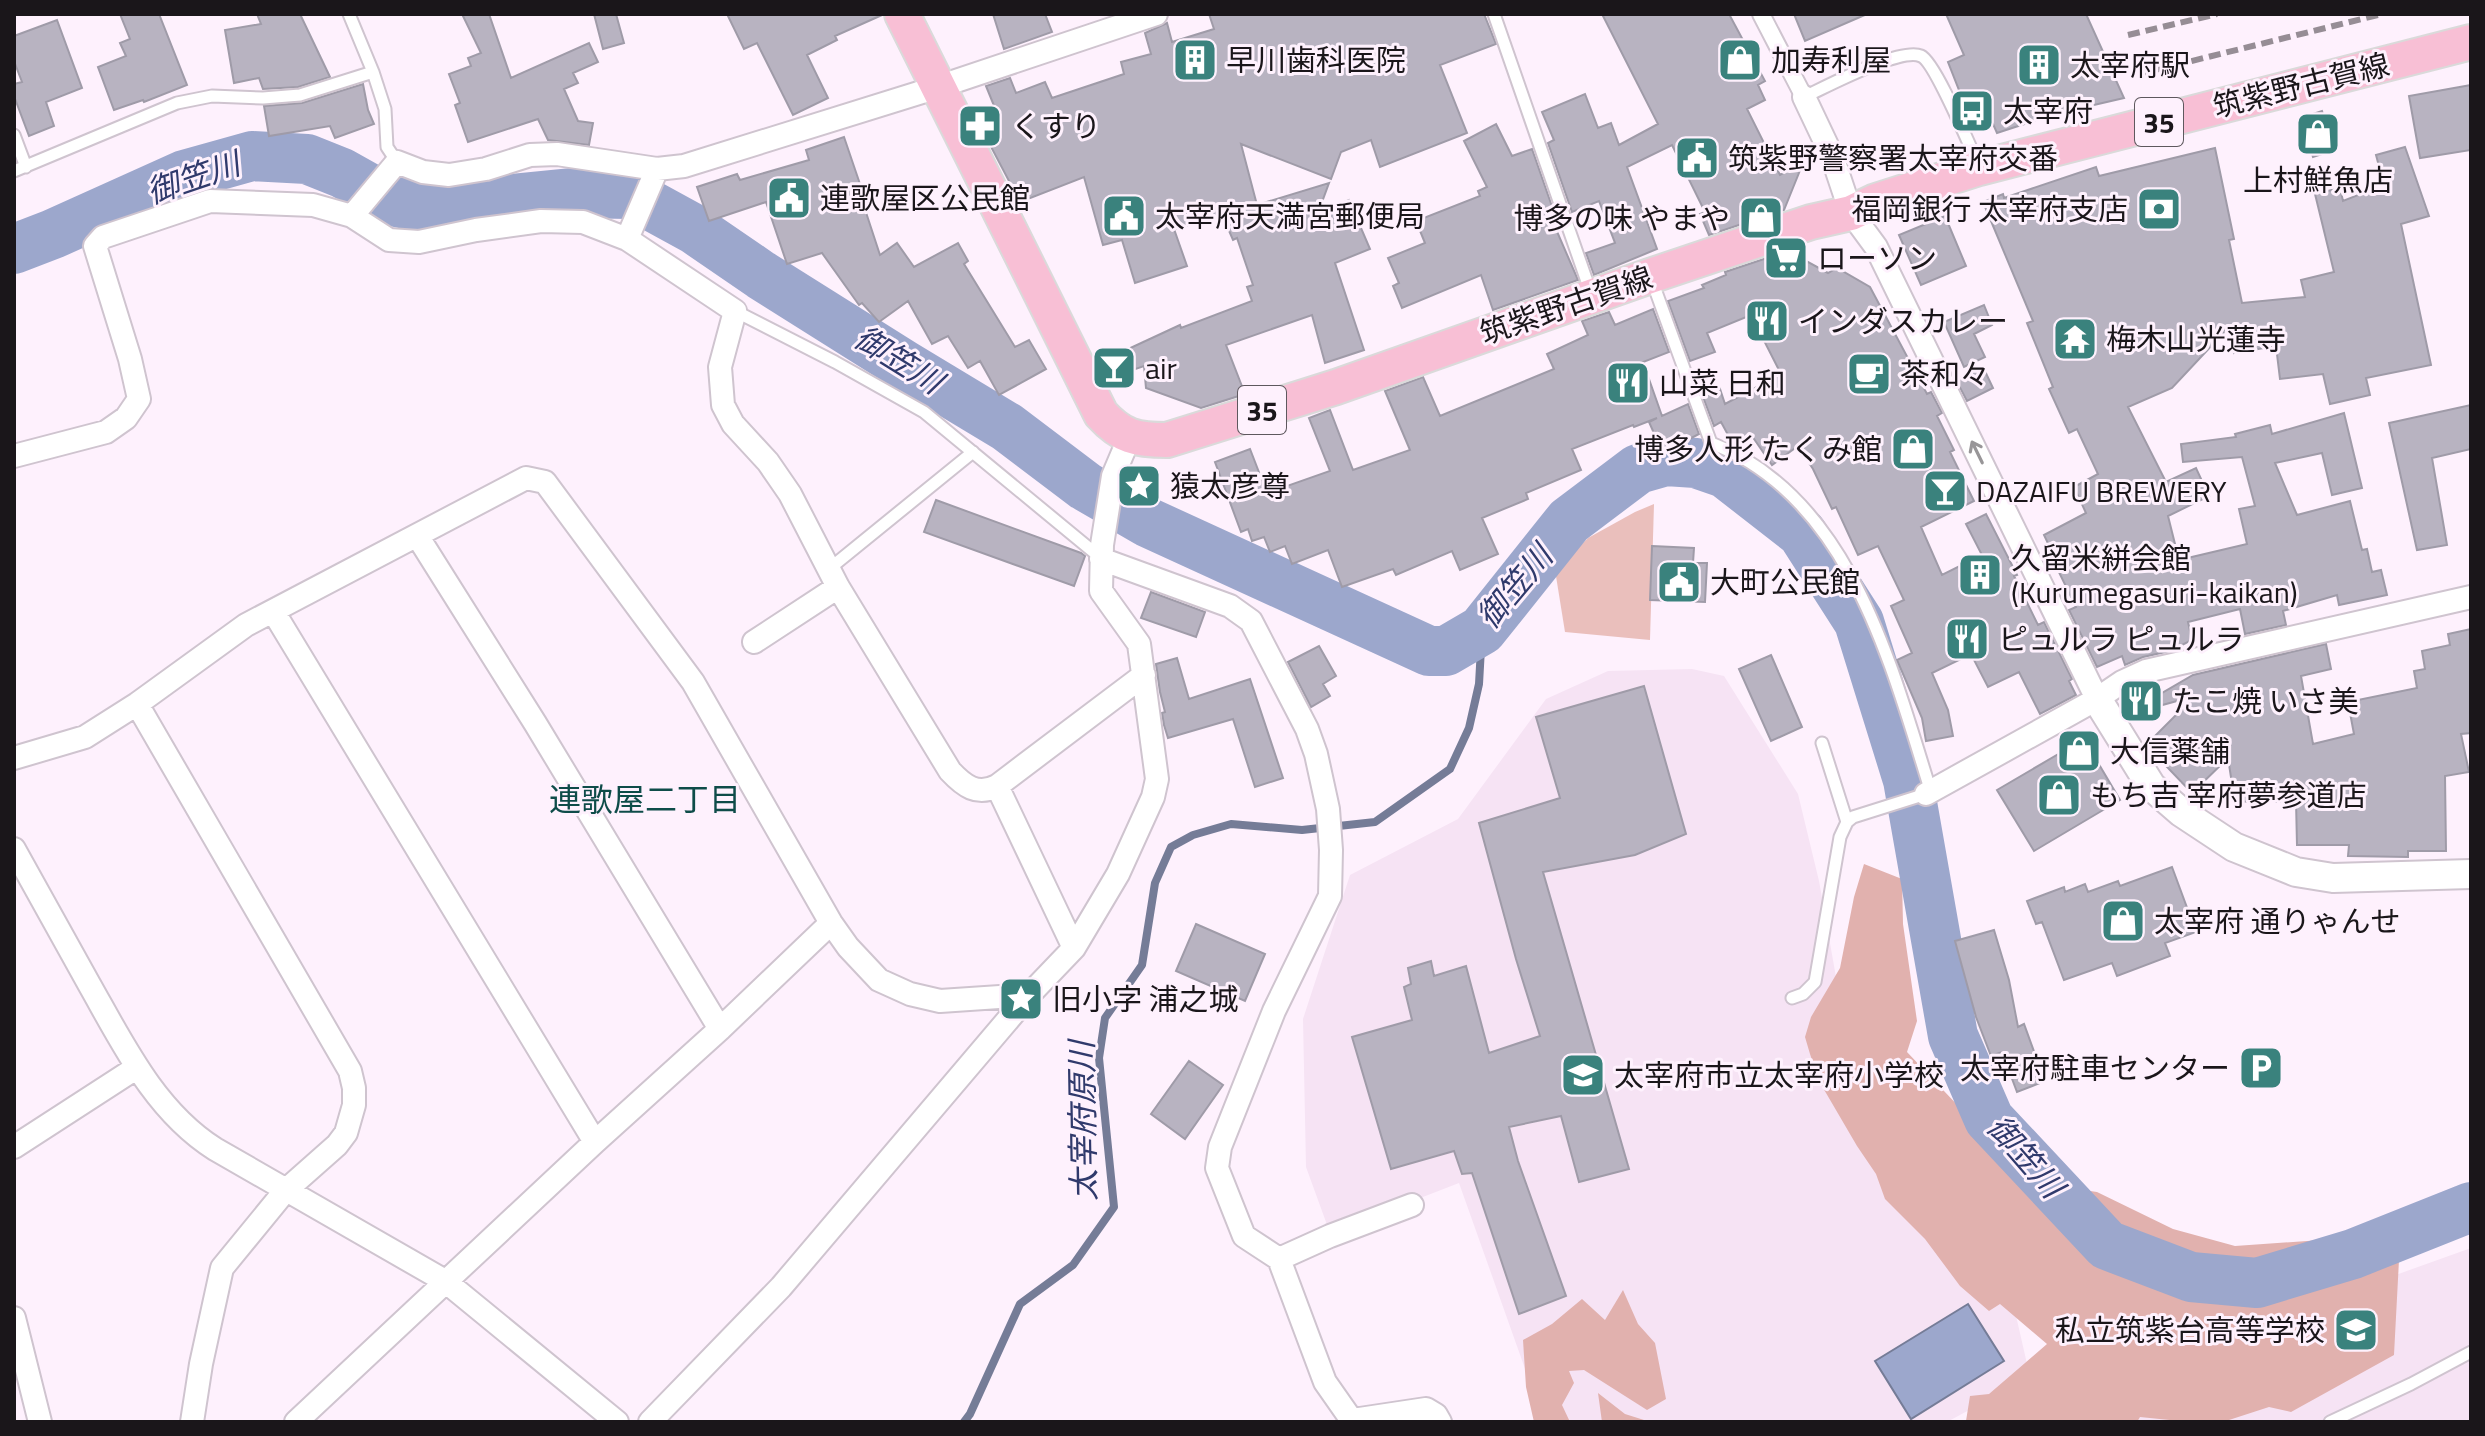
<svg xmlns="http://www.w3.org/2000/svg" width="2485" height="1436" font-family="'Titillium Web','Noto Sans JP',sans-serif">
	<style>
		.built { fill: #f6e3f4 }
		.green { fill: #eabfbc }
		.forest { fill: #e1b1ae }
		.water { fill: #9ca7cc; stroke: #757c97; stroke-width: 2 }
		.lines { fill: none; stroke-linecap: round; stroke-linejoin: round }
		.stream { stroke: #757c97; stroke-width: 8 }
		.river { stroke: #9ca7cc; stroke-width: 50 }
		.building { fill: #b8b3c1; stroke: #9f9ba8; stroke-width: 2 }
		.service-casing { stroke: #cfc4cf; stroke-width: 15 }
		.pedestrian-casing { stroke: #cfc4cf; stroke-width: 20 }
		.minor-casing { stroke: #cfc4cf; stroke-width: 26 }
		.tertiary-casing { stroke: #cfc4cf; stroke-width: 32 }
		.primary-casing { stroke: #dadada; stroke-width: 38 }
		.service { stroke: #fff; stroke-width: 11 }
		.pedestrian { stroke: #fff; stroke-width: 16 }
		.minor { stroke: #fff; stroke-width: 22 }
		.tertiary { stroke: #fff; stroke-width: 28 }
		.primary { stroke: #f8bfd5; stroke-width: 34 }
		.rail { stroke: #968d95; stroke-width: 6; stroke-dasharray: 12 6; stroke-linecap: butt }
		.oneway { stroke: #989698 }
		.labels { text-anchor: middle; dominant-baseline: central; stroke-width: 6; stroke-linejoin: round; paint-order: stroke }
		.shield { fill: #fef1fd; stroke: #5e585e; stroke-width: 2 }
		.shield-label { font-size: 28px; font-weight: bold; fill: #1a161a }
		.poi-label { font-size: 30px; fill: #1a161a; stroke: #fef1fd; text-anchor: start }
		.street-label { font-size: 30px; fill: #1a161a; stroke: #fef1fd }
		.water-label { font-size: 32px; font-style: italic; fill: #303a6c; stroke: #fef1fd }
		.neighbourhood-label { font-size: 32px; fill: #0e4c49; stroke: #fef1fd }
	</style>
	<rect width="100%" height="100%" fill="#fef1fd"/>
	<path class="built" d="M1692 669 1724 676 1798 794 1819 881 1842 1011 2009 1285 2030 1377 1947 1422H1544L1459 1183 1330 1233 1306 1167 1303 1019 1350 875 1458 819 1546 699 1608 671Z
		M2471 1248V1422H1994L2013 1412Z"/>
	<path class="green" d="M1654 504 1650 640 1565 632 1555 570 1588 538 1635 512Z"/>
	<path class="forest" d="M1864 864 1902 879 1903 924 1917 1021 1907 1052 1963 1111 2001 1159 2023 1181 2097 1192 2173 1229 2235 1246 2321 1240 2391 1216 2464 1186 2471 1193V1199L2399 1260 2394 1355 2291 1412 2269 1407 2229 1420 2189 1422 2140 1417 2137 1422H1963L1966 1421 1970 1396 1989 1394 2047 1344 2000 1304 1989 1311 1960 1286 1925 1239 1885 1199 1876 1174 1857 1146 1819 1081 1810 1054 1805 1037 1811 1017 1840 968 1854 897Z
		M1623 1290 1638 1324 1655 1343 1666 1399 1647 1410 1584 1370 1569 1371 1574 1383 1562 1405 1570 1422H1534L1526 1387 1523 1340 1552 1324 1582 1299 1605 1320Z
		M1598 1393 1625 1414 1644 1420 1645 1422H1602Z"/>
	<path class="water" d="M1968 1304 2004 1361 1911 1419 1875 1361Z"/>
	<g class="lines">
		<path class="stream" d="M964 1422 970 1414 1020 1304 1073 1265 1114 1207 1099 1058 1105 1018 1142 965 1155 883 1171 847 1193 835 1231 824 1302 830 1375 822 1450 769 1469 728 1479 684 1482 630"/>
		<path class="river" d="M14 249 53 234 184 175 252 156 307 159 342 173 392 201 425 208 571 193 630 194 694 229 761 275 904 365 1007 427 1085 486 1147 522 1429 651H1446L1482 630 1569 521 1638 469 1666 461 1696 463 1725 473 1802 533 1859 622 1908 780 1953 1036 1989 1119 2107 1245 2191 1277 2257 1283 2353 1254 2471 1207"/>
	</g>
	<path class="building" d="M120 14H159L187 85 144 102 143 100 114 110 98 67 126 56 120 43 130 39Z
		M257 14H300L330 77 298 87 263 89 259 78 234 83 225 30 261 24Z
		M462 14H489L511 78 589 43 598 62 573 73 578 83 564 89 578 121 593 123 589 145 548 140 538 119 468 142 455 105 460 103 449 74 471 66 468 58 481 53Z
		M594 14H616L624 43 603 49Z
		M727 14H882V15L835 36 837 40 807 55 828 98 793 115 757 43 744 49Z
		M993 14H1045L1052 32 1004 49Z
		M1209 14H1484L1496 44 1440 65 1467 133 1380 167 1371 140 1341 152 1331 179 1241 144 1257 205 1329 183 1318 213 1349 200 1370 249 1335 263 1364 350 1325 363 1312 315 1226 345 1245 394 1201 408 1146 388 1144 366 1106 379 1098 363 1180 325 1181 328 1252 301 1247 287 1253 285 1237 238 1233 240 1223 217 1174 229 1187 266 1135 283 1122 240 1103 245 1084 177 1020 202 978 122 997 113 986 86 1010 78 1016 93 1045 82 1052 98 1124 74 1121 62 1151 54 1145 33 1167 23 1172 42 1214 29Z
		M1602 14H1729L1765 81 1758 85 1765 100 1747 109 1780 175 1803 163 1784 210 1709 235 1700 214 1705 212 1672 145 1627 167 1657 249 1594 275 1586 253 1615 243 1599 201 1572 212 1548 143 1554 140 1542 112 1585 94 1598 128 1611 123 1619 145 1658 124Z
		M1794 14H1867L1805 41Z
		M1946 14H2086L2124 98 2055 114 1997 133 1986 108 1970 115 1959 90 1948 62 1964 55Z
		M57 20 82 88 46 102 54 126 29 136 14 96V84L22 82 14 61V36Z
		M363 84 368 110 374 124 335 138 330 126 269 136 264 106 302 103Z
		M2471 85V150L2420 158 2409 96Z
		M2322 111 2334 150 2313 157 2301 118Z
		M1496 124 1512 156 1532 149 1556 218 1552 220 1578 280 1493 310 1481 275 1402 308 1393 286 1399 283 1388 258 1425 243 1416 221 1480 196 1478 191 1487 187 1464 141Z
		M844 137 860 184 857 185 880 255 897 243 914 267 958 243 968 261 964 264 1015 347 1029 340 1046 369 999 395 980 361 968 368 948 336 932 344 908 301 879 322 862 303 859 305 822 253 787 264 766 202 709 221 697 187 737 174 740 180 809 160 806 150Z
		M2405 147 2429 216 2401 224 2431 365 2366 378 2370 395 2330 404 2323 374 2280 379 2276 346 2234 353 2230 326 2172 388 2128 407 2166 482 2196 468 2209 496 2168 516 2179 560 2247 544 2239 509 2255 506 2242 457 2183 462 2181 444 2236 437 2235 434 2270 425 2272 434 2344 413 2362 488 2332 495 2322 453 2275 463 2297 515 2350 501 2362 550 2367 549 2372 572 2381 570 2387 595 2339 605 2337 595 2283 611 2286 625 2245 634 2240 609 2188 622 2192 640 2170 651 2143 657 2125 665 2122 656 2097 667 2069 610 2076 607 2053 560 2055 558 2044 535 2086 513 2074 487 2098 474 2077 429 2069 433 2049 389 2053 387 2027 323 2033 321 1983 202 2003 194 2004 198 2096 167 2099 176 2215 148 2234 239 2229 240 2242 303 2305 297 2301 280 2334 272 2315 194 2340 188 2343 201 2384 185 2376 155Z
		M1945 216 1966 266 1921 285 1899 235Z
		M1788 251 1828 273 1837 268 1870 287 1927 394 1931 392 1942 413 1937 416 1954 450 1950 452 1974 501 1921 527 1942 575 1982 555 1966 524 1986 514 2017 575 2014 576 2038 625 2044 622 2072 679 2069 681 2076 695 2040 714 2019 672 1988 687 1971 654 1932 673 1948 710 1953 736 1926 741 1922 718 1897 660 1912 653 1891 606 1904 600 1878 546 1858 555 1836 507 1832 509 1813 469 1798 446 1772 465 1752 436 1734 446 1721 422 1714 426 1703 397 1720 389 1725 404 1781 374 1751 315 1707 333 1715 352 1690 361 1668 301 1704 288 1702 285 1726 275 1725 272Z
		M1984 305 1992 325 1974 334 1985 357 1964 367 1944 322Z
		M1653 309 1669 352 1643 362 1662 416 1688 404 1699 434 1678 445 1661 449 1649 422 1657 418 1634 427 1633 425 1572 449 1581 470 1526 493 1528 499 1482 518 1498 554 1460 570 1452 551 1396 575 1393 569 1342 587 1328 550 1292 564 1285 546 1270 552 1264 537 1252 541 1248 529 1241 532 1215 462 1250 449 1267 493 1330 471 1309 418 1330 410 1353 470 1410 450 1385 391 1423 377 1440 416 1554 369 1547 354 1588 335 1582 321 1609 312 1615 325Z
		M1983 367 1993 388 1967 401 1956 380Z
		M2471 405V449L2432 458 2447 545 2417 550 2389 423Z
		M936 500 1081 553 1085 556 1074 586 924 532Z
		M1652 546 1694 548 1693 563H1707L1705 602 1650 600Z
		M1151 592 1205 612 1196 637 1141 618Z
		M2471 629V733L2461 734 2469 772 2445 776 2446 851H2408V857L2348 856 2349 845H2297L2296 801 2276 802 2275 797 2235 803 2228 758 2192 793 2146 745 2195 696 2148 709 2145 703 2193 675 2326 644 2331 669 2301 676 2313 744 2354 734 2348 702 2417 688 2414 671 2425 669 2422 651 2450 645 2448 634Z
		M1319 646 1336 676 1323 684 1330 696 1311 707 1288 662Z
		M1771 655 1802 727 1771 741 1739 669Z
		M1177 658 1189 699 1250 679 1283 778 1255 787 1233 719 1168 738 1164 725 1162 713 1165 712 1160 692 1156 664Z
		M1644 686 1686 834 1635 855 1543 872 1629 1169 1579 1182 1561 1116 1509 1127 1518 1161 1566 1296 1519 1314 1472 1173 1462 1174 1454 1151 1391 1169 1352 1037 1412 1020 1404 987 1411 984 1408 968 1431 961 1434 976 1466 966 1489 1053 1540 1036 1516 959 1479 823 1560 798 1536 717Z
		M2084 739 2120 800 2034 851 1997 790Z
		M2172 867 2196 932 2165 943 2170 956 2117 976 2112 963 2064 980 2042 922 2036 924 2027 901 2064 887 2065 892 2085 884 2088 892 2118 881 2120 886Z
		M1196 924 1265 954 1245 1001 1176 971Z
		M1994 930 2009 980 2018 1027 2024 1024 2036 1057 2031 1059 2040 1083 2017 1092 2002 1052 1991 1056 1976 1017 1955 941Z
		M1189 1061 1223 1085 1185 1139 1151 1114Z"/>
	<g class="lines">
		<g class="service-casing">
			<path id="service" d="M349 14 373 72 385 109 387 147 397 162
				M1494 14 1591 293
				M1804 97C1826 87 1900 47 1921 56 1935 62 1970 147 1979 166
				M14 135 26 167
				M14 171 177 103 212 96 263 98 300 95 373 72
				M1651 278 1711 443C1850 496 1891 665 1931 792
				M735 311 835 362 924 412 1101 558
				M829 569 973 452
				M1822 743 1847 822
				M1792 998 1803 994 1815 982 1840 837 1847 822 1853 817 1926 794
				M2330 1422 2411 1384 2471 1352"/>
		</g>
		<g class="pedestrian-casing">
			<path id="pedestrian" d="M1761 14 1804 97"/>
		</g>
		<g class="minor-casing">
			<path id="minor" d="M1804 97 1832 156 1851 213 1876 247 2097 699
				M352 216 397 162 423 172 449 175 486 169 530 155 557 154 657 169 684 166 938 87 1156 14
				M627 239 657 169
				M14 456 106 432 126 418 139 399 130 359 95 246 103 237 210 201 313 205 352 216 389 240 419 242 476 230 541 221 583 222 627 239 735 311 720 367 723 405 733 424 768 462 790 494 838 587 950 771C964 786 977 796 997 786L1144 675
				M418 537 535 723 720 1029
				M1101 559 1230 606 1251 621 1307 729 1316 754 1328 809 1331 850 1330 896 1274 1011 1220 1147 1217 1168 1244 1236 1279 1259 1325 1382 1353 1422
				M273 611 595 1142
				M754 642 838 587
				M137 704 350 1071 354 1088V1105L346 1133 337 1145 285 1191 222 1268 201 1364 192 1422
				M14 758 85 737 137 704 246 625 526 478 545 482 693 682 831 923 848 947 879 980 910 994 940 1001 1029 995
				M997 786 1074 948
				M1926 794 2097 699 2122 682 2146 671 2471 597
				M14 849C39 894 64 939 89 984 123 1044 155 1111 215 1149L445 1281 617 1422
				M14 1147 136 1068
				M1279 1259 1330 1236 1412 1205
				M14 1318 40 1422
				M1353 1420 1426 1409 1436 1415 1440 1422
				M296 1422 595 1142 720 1029 831 923
				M650 1422 781 1287 1029 995 1074 948 1118 874 1153 797 1157 779 1139 644 1101 591 1102 545 1113 476 1130 436"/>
		</g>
		<g class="tertiary-casing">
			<path id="tertiary" d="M2097 699 2151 786 2181 812 2234 847 2296 872 2333 878 2471 874"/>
		</g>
		<g class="primary-casing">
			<path id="primary" d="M902 14 1101 414C1122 437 1136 440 1167 440L1336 387 1650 276 1811 222 1851 213 1876 201 1979 168 2471 42"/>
		</g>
		<use href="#service" class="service"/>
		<use href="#pedestrian" class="pedestrian"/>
		<use href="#minor" class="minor"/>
		<use href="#tertiary" class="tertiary"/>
		<use href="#primary" class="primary"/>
		<path class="rail" d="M2128 35 2217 14
			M2139 74 2382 14"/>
	</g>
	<defs><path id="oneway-shaft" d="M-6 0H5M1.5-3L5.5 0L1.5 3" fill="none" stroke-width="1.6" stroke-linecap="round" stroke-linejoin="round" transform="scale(2)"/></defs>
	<use class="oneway" href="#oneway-shaft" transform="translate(1977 452) rotate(-116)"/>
	<defs>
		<g id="building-square" transform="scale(2.3)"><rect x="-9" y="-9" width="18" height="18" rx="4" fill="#3a827d" stroke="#fef1fd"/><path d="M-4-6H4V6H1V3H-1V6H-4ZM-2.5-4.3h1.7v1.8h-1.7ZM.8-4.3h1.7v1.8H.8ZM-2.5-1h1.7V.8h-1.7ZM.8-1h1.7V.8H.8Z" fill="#fff"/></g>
		<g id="shop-square" transform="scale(2.3)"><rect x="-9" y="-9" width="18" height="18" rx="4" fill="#3a827d" stroke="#fef1fd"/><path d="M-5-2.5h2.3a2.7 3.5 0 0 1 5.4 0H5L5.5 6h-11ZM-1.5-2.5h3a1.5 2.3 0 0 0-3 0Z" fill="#fff"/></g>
		<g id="bus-square" transform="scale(2.3)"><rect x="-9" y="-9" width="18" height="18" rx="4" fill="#3a827d" stroke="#fef1fd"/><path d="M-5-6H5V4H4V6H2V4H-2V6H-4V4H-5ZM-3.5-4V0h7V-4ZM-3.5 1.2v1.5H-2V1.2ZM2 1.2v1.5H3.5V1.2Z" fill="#fff"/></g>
		<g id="pharmacy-square" transform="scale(2.3)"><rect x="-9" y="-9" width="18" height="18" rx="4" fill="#3a827d" stroke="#fef1fd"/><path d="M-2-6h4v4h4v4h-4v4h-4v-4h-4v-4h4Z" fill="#fff"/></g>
		<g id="civic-square" transform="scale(2.3)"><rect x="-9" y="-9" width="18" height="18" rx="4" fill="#3a827d" stroke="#fef1fd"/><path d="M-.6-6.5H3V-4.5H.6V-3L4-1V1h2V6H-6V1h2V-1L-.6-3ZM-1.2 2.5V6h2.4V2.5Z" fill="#fff"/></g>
		<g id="bank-square" transform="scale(2.3)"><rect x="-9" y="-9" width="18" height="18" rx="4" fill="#3a827d" stroke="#fef1fd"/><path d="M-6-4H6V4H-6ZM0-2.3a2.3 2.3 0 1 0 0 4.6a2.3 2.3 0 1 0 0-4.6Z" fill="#fff"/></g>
		<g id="supermarket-square" transform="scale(2.3)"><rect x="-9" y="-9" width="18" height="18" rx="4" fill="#3a827d" stroke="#fef1fd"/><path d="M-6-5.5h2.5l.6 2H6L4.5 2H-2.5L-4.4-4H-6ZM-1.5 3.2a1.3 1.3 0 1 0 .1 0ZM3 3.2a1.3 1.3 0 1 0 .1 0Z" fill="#fff"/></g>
		<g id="restaurant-square" transform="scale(2.3)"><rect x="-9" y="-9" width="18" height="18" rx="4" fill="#3a827d" stroke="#fef1fd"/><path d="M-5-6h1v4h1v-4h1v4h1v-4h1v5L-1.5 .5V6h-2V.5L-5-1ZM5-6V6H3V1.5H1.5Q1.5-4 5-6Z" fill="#fff"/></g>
		<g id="temple-square" transform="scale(2.3)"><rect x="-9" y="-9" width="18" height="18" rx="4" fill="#3a827d" stroke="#fef1fd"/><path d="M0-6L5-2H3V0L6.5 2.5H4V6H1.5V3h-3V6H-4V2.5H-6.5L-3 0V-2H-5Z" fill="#fff"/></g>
		<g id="bar-square" transform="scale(2.3)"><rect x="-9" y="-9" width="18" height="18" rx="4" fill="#3a827d" stroke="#fef1fd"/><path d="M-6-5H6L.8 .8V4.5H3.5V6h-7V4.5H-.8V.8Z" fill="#fff"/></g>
		<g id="cafe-square" transform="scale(2.3)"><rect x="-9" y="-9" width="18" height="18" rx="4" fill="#3a827d" stroke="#fef1fd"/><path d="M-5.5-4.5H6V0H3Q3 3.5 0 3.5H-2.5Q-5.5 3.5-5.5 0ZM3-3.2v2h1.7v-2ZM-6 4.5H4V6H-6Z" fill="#fff"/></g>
		<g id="sight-square" transform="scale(2.3)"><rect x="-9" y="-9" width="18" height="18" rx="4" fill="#3a827d" stroke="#fef1fd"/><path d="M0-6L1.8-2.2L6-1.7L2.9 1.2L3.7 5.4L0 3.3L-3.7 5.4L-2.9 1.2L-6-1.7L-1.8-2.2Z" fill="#fff"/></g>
		<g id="parking-square" transform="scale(2.3)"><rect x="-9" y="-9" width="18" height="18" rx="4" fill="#3a827d" stroke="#fef1fd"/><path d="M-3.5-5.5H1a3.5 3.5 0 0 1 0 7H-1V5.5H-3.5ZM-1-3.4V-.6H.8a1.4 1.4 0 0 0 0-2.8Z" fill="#fff"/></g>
		<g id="school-square" transform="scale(2.3)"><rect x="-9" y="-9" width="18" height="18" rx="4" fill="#3a827d" stroke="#fef1fd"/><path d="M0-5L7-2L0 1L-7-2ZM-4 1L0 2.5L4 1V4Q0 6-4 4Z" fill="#fff"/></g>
	</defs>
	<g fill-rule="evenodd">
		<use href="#building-square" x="1195" y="60"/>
		<use href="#shop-square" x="1740" y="60"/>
		<use href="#building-square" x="2039" y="65"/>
		<use href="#bus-square" x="1972" y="111"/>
		<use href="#pharmacy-square" x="980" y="126"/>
		<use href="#shop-square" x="2318" y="134"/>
		<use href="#civic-square" x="1697" y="158"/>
		<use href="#civic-square" x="789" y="198"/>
		<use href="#bank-square" x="2159" y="209"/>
		<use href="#civic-square" x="1124" y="216"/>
		<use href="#shop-square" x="1761" y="218"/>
		<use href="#supermarket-square" x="1786" y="258"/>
		<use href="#restaurant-square" x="1767" y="321"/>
		<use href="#temple-square" x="2075" y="339"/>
		<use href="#bar-square" x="1114" y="368"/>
		<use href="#cafe-square" x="1869" y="374"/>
		<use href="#restaurant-square" x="1628" y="383"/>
		<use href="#shop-square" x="1913" y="449"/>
		<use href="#sight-square" x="1139" y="486"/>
		<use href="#bar-square" x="1945" y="491"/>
		<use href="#building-square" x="1980" y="575"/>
		<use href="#civic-square" x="1679" y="582"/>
		<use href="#restaurant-square" x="1967" y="639"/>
		<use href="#restaurant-square" x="2141" y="701"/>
		<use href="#shop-square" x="2079" y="751"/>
		<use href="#shop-square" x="2059" y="795"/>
		<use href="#shop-square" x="2123" y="921"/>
		<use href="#sight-square" x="1021" y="999"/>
		<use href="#parking-square" x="2261" y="1068"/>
		<use href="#school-square" x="1583" y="1075"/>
		<use href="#school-square" x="2356" y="1330"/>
	</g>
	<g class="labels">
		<g class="shield">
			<rect x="2135" y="98" width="48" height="48" rx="6"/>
			<rect x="1238" y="386" width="48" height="48" rx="6"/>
		</g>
		<g class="shield-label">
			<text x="2159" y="122">35</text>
			<text x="1262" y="410">35</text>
		</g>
		<g class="poi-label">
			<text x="1226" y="60">早川歯科医院</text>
			<text x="1771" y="60">加寿利屋</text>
			<text x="2070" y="65">太宰府駅</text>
			<text x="2003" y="111">太宰府</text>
			<text x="1011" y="126">くすり</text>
			<text x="1728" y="158">筑紫野警察署太宰府交番</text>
			<text x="2318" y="180" text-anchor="middle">上村鮮魚店</text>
			<text x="820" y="198">連歌屋区公民館</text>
			<text x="2128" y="209" text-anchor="end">福岡銀行 太宰府支店</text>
			<text x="1155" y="216">太宰府天満宮郵便局</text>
			<text x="1730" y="218" text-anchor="end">博多の味 やまや</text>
			<text x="1817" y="258">ローソン</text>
			<text x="1798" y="321">インダスカレー</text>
			<text x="2106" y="339">梅木山光蓮寺</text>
			<text x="1145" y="368">air</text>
			<text x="1900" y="374">茶和々</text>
			<text x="1659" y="383">山菜 日和</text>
			<text x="1882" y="449" text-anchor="end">博多人形 たくみ館</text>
			<text x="1170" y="486">猿太彦尊</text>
			<text x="1976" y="491">DAZAIFU BREWERY</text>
			<text x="2011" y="558">久留米絣会館<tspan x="2011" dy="34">(Kurumegasuri-kaikan)</tspan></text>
			<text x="1710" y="582">大町公民館</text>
			<text x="1998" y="639">ピュルラ ピュルラ</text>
			<text x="2172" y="701">たこ焼 いさ美</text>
			<text x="2110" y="751">大信薬舗</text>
			<text x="2090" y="795">もち吉 宰府夢参道店</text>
			<text x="2154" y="921">太宰府 通りゃんせ</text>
			<text x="1052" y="999">旧小字 浦之城</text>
			<text x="2230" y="1068" text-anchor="end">太宰府駐車センター</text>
			<text x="1614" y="1075">太宰府市立太宰府小学校</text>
			<text x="2325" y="1330" text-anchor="end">私立筑紫台高等学校</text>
		</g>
		<g class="street-label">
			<text transform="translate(2301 85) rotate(-14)">筑紫野古賀線</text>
			<text transform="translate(1566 305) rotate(-19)">筑紫野古賀線</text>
		</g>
		<g class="water-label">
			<text transform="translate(193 177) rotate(-19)">御笠川</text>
			<text transform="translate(899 359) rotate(32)">御笠川</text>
			<text transform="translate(1514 586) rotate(-50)">御笠川</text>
			<text transform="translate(1082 1121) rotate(-91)">太宰府原川</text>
			<text transform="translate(2026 1156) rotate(49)">御笠川</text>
		</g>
		<g class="neighbourhood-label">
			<text x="645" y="799">連歌屋二丁目</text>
		</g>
	</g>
	<rect width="2485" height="1436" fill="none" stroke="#1a161a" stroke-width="32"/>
</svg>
